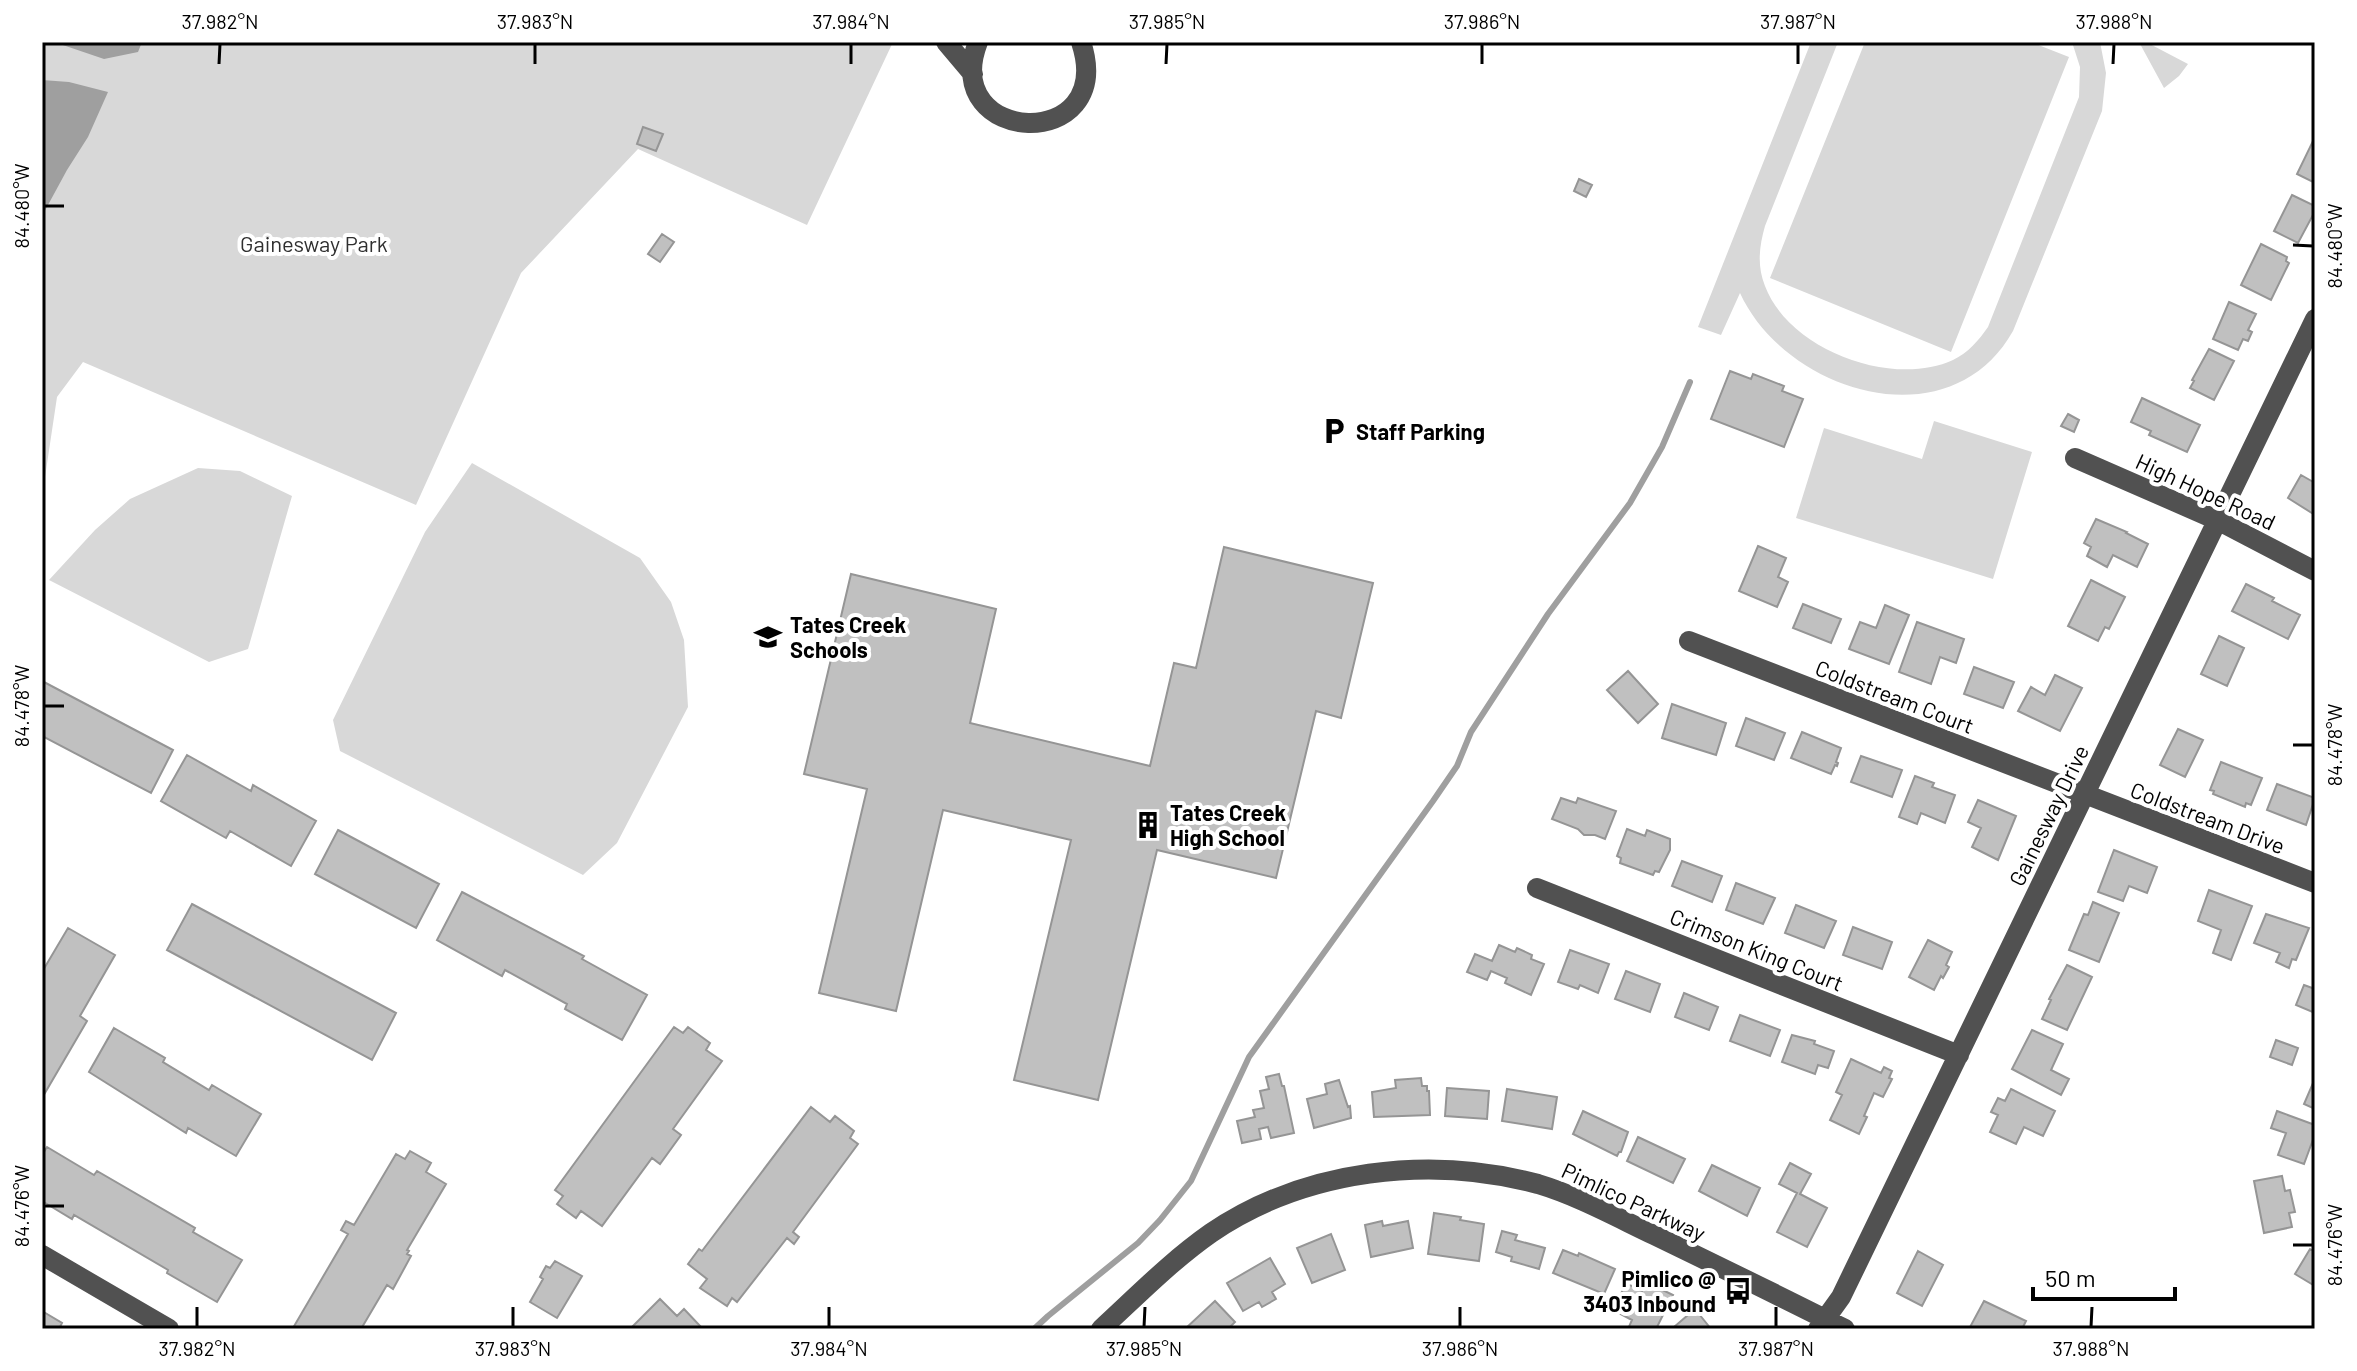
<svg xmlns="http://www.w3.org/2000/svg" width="2357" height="1371" font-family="Barlow,sans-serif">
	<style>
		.green { fill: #d8d8d8 }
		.water { fill: #9f9f9f }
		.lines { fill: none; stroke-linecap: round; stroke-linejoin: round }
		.stream { stroke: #9f9f9f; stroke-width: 6 }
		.building { fill: #c0c0c0; stroke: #959595; stroke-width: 2 }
		.minor { stroke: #515151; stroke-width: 20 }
		.ticks { fill: none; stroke: #000; stroke-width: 3 }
		.labels { text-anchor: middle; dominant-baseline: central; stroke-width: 8; stroke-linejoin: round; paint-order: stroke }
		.park-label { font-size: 22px; fill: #2f2f2f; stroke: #fff }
		.poi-label { font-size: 22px; font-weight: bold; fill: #000; stroke: #fff; text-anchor: start }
		.street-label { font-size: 22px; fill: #000; stroke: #fff }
		.neatline { fill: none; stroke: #000; stroke-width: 3 }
		.ticks-label { font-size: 20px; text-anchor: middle; fill: #000 }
	</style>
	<rect width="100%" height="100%" fill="#fff"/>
	<path class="green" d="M42 42H893L807 225 638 149 521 273 416 505 83 362 57 397 42 497Z
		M1811 42H1838L1765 226C1759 247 1757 266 1765 286 1789 350 1892 388 1953 360 1968 353 1979 340 1988 327L2079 97 2080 67 2072 42H2100L2106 73 2102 111 2013 331C1950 443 1786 393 1740 293L1721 335 1698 327Z
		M1865 42H2031L2069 57 1951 352 1770 278Z
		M2139 42H2146L2188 64 2179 76 2164 88Z
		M1934 421 2032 452 1993 579 1796 518 1824 428 1922 459Z
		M472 463 640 558 671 602 684 640 688 707 617 843 583 875 340 751 333 720 425 532Z
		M198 468 240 471 292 496 248 649 209 662 49 580 95 530 130 499Z"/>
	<path class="water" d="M54 42H142L138 52 104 59Z
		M42 80 69 82 108 92 88 137 67 170 42 216Z"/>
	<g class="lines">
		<path class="stream" d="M1034 1329 1048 1316 1138 1243 1160 1220 1191 1181 1249 1057 1433 801 1457 766 1471 732 1548 614 1630 503 1662 447 1690 382"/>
	</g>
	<path class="building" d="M643 127 663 134 656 151 637 144Z
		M2313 141 2315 142V183L2297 174Z
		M1579 179 1592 185 1586 197 1574 191Z
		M2292 195 2315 206 2314 213 2298 243 2274 231Z
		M662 234 674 242 660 262 648 254Z
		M2261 244 2287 257 2286 261 2289 263 2271 300 2241 285Z
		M2229 302 2256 314 2248 330 2252 332 2248 341 2243 339 2238 350 2213 339Z
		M2209 349 2234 361 2214 400 2190 388 2194 381 2192 380Z
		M1730 371 1751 379 1753 374 1784 386 1782 391 1803 399 1784 447 1711 419Z
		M2142 398 2200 425 2187 452 2149 435 2151 431 2131 422Z
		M2068 414 2079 420 2074 432 2061 426Z
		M2301 475 2315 483V515L2288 498Z
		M2096 519 2127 532 2126 533 2148 544 2137 567 2113 555 2107 567 2087 556 2091 547 2084 543Z
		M1758 546 1786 558 1778 577 1788 582 1777 607 1739 591Z
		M1224 547 1373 583 1341 718 1316 711 1276 878 1157 850 1098 1100 1014 1080 1071 840 943 810 896 1011 819 993 867 789 804 774 851 574 996 609 970 723 1150 766 1174 663 1196 668Z
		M2091 580 2125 597 2109 629 2105 627 2098 641 2068 626Z
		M2246 584 2274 598 2272 601 2300 615 2288 639 2232 611Z
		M1803 604 1841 619 1831 643 1793 628Z
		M1885 605 1909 615 1889 664 1849 649 1860 622 1876 628Z
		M1917 622 1964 639 1956 663 1940 657 1931 684 1899 672Z
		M2219 636 2244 648 2227 686 2201 674Z
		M1974 667 2014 682 2003 708 1964 694Z
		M1628 671 1658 704 1638 723 1607 690Z
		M2055 675 2082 688 2060 731 2018 711 2031 687 2045 695Z
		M42 681 173 750 151 793 42 736Z
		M1672 704 1726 723 1716 755 1662 738Z
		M1746 718 1785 733 1774 760 1736 746Z
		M2178 729 2203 740 2185 777 2160 765Z
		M1802 732 1841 748 1836 762 1838 763 1837 766 1835 765 1831 774 1791 758Z
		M187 755 251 791 253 785 316 821 291 866 230 831 226 838 161 801Z
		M1861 756 1902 770 1892 797 1851 782Z
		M2221 762 2262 778 2251 805 2246 803 2245 807 2213 794 2214 791 2210 790Z
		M1915 776 1934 783 1932 787 1955 795 1945 823 1921 813 1917 824 1899 817Z
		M2277 784 2315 798 2306 825 2267 810Z
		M1561 798 1576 803 1578 798 1616 811 1605 839 1595 835H1584L1578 829 1552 819Z
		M1978 800 2016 816 1998 860 1972 847 1981 828 1968 822Z
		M1627 829 1645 836 1647 830 1670 839V850L1659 872 1655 871 1653 875 1620 863 1621 858 1617 856Z
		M338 830 439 884 416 928 315 874Z
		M2114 850 2157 867 2147 893 2129 886 2123 901 2098 892Z
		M1682 861 1722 876 1712 902 1672 886Z
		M1736 883 1775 898 1763 924 1726 910Z
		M2209 890 2252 906 2231 960 2213 953 2221 930 2198 921Z
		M462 892 584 956 582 959 647 995 622 1040 565 1009 567 1004 505 970 502 976 437 940Z
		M2093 902 2119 913 2099 962 2069 950 2084 914 2088 915Z
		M192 904 396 1013 372 1060 167 950Z
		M1796 905 1836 921 1824 948 1785 933Z
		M2266 914 2309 928 2296 960 2292 959 2289 968 2276 962 2280 953 2254 943Z
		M1853 927 1892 942 1882 969 1843 955Z
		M68 928 115 955 80 1016 87 1021 42 1098V972Z
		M1928 940 1952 952 1946 965 1949 967 1943 978 1941 976 1934 990 1909 977Z
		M1499 945 1515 952 1517 948 1532 955 1531 959 1544 964 1531 995 1505 983 1507 978 1491 971 1487 980 1467 972 1475 954 1492 961Z
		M1570 950 1609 964 1598 993 1580 985 1578 989 1558 982Z
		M2067 965 2092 977 2067 1030 2042 1019 2051 1000 2049 999Z
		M1626 971 1660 984 1650 1012 1615 999Z
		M2304 985 2315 989V1013L2296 1005Z
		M1684 993 1718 1007 1709 1030 1675 1017Z
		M1740 1015 1780 1030 1770 1056 1730 1041Z
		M674 1027 683 1033 688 1027 710 1043 706 1050 722 1061 673 1129 681 1135 660 1164 652 1158 602 1226 581 1211 576 1218 557 1204 563 1196 555 1190Z
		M114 1028 165 1058 163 1062 209 1090 212 1085 261 1114 236 1156 188 1128 186 1133 89 1072Z
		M2032 1030 2063 1044 2051 1070 2069 1079 2061 1095 2012 1069Z
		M1792 1035 1815 1041 1814 1044 1834 1051 1828 1068 1818 1065 1815 1074 1782 1062Z
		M2276 1040 2298 1048 2292 1065 2270 1057Z
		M1851 1059 1881 1073 1884 1067 1892 1071 1889 1078 1892 1079 1883 1097 1874 1093 1864 1116 1867 1117 1859 1134 1830 1120 1842 1095 1836 1092Z
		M1279 1074 1282 1086H1284L1294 1133 1271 1138 1268 1127 1259 1129 1261 1139 1242 1143 1237 1121 1255 1117 1253 1110 1264 1108 1260 1091 1269 1089 1266 1077Z
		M1421 1078 1422 1086H1427V1091H1429L1430 1115 1374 1117 1372 1092 1396 1088 1395 1080Z
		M1339 1080 1348 1107 1350 1106 1351 1118 1314 1128 1307 1099 1327 1094 1325 1084Z
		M2313 1083 2315 1084V1109L2304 1104Z
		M1447 1088 1489 1091 1487 1119 1445 1116Z
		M1507 1089 1557 1097 1552 1129 1502 1121Z
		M2011 1089 2055 1111 2043 1136 2024 1127 2016 1144 1990 1132 1998 1115 1991 1112 1998 1098 2005 1101Z
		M811 1107 830 1122 835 1116 854 1131 850 1138 858 1144 793 1232 799 1237 794 1244 787 1238 737 1302 732 1298 727 1306 700 1288 707 1279 688 1264 699 1249 702 1251Z
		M1583 1111 1628 1132 1621 1152H1619L1617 1156 1573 1134Z
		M2277 1111 2315 1125V1134L2304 1164 2278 1155 2286 1133 2271 1128Z
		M1638 1137 1685 1159 1673 1183 1627 1161Z
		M47 1147 94 1175 97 1171 195 1228 193 1232 242 1260 217 1302 167 1273 168 1270 74 1215 72 1219 42 1201V1155Z
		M410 1151 431 1163 426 1172 446 1184 407 1250 409 1251 407 1254 411 1256 393 1289 387 1285 361 1329 293 1328 348 1234 341 1230 346 1221 354 1225 396 1154 405 1159Z
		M1790 1163 1811 1174 1800 1194 1827 1208 1807 1247 1777 1232 1797 1193 1779 1184Z
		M1712 1165 1760 1188 1747 1216 1699 1191Z
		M2282 1176 2285 1191 2290 1190 2295 1212 2289 1213 2292 1227 2264 1233 2254 1181Z
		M1434 1213 1461 1217 1460 1220 1484 1224 1479 1261 1428 1254Z
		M1382 1221 1383 1226 1408 1221 1413 1248 1371 1257 1365 1225Z
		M1502 1231 1517 1235 1515 1240 1545 1248 1539 1269 1511 1261 1512 1257 1496 1252Z
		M1331 1234 1345 1270 1312 1283 1297 1248Z
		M2310 1249 2315 1252V1286L2295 1274Z
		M1563 1250 1578 1256 1579 1253 1615 1269 1604 1294 1553 1273Z
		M1918 1251 1943 1265 1922 1306 1897 1293Z
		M1270 1258 1285 1284 1272 1292 1276 1299 1262 1307 1259 1302 1243 1311 1227 1283Z
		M555 1261 582 1276 557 1318 530 1302 543 1279 540 1277 546 1266 550 1268Z
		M1646 1282 1673 1295 1656 1329H1628L1632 1320 1613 1310 1626 1283 1642 1291Z
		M660 1299 677 1316 684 1309 702 1328 630 1329Z
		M1215 1301 1235 1322 1228 1329H1185Z
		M1984 1301 2026 1321 2022 1329H1969Z
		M1695 1309 1711 1329H1676L1674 1327Z
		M42 1311 62 1323 59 1329H42Z"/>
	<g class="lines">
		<path class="minor" d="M946 42 973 74
			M978 42C938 146 1118 154 1081 42
			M2075 458 2217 520 2315 571
			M1689 641 2315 883
			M1537 888 1959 1055
			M42 1255 169 1329
			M1101 1329C1137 1296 1171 1261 1211 1233 1305 1169 1430 1155 1538 1184 1578 1196 1616 1217 1654 1235 1718 1266 1782 1297 1845 1329
			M1818 1329 1841 1297 2315 319"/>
	</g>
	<path class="ticks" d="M219 64 220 44M535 64V44M851 64V44M1166 64 1167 44M1482 64V44M1798 64V44M2113 64 2114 44M44 206H64M2293 245 2313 246M44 706H64M2293 745H2313M44 1206H64M2293 1245H2313M197 1327V1307M513 1327V1307M829 1327V1307M1144 1327 1145 1307M1460 1327V1307M1776 1327V1307M2091 1327 2092 1307"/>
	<defs>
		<g id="parking-bare" transform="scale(2.16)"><path d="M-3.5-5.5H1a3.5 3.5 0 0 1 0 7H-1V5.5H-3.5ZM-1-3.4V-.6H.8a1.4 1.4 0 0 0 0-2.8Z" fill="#000" stroke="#fff" stroke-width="2.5" paint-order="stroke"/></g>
		<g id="school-bare" transform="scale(2.16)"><path d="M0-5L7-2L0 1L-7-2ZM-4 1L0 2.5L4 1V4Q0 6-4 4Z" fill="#000" stroke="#fff" stroke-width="2.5" paint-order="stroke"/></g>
		<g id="building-bare" transform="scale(2.16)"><path d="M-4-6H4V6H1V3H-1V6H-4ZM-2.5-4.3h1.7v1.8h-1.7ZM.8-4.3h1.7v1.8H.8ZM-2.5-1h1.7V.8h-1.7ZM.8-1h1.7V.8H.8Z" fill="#000" stroke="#fff" stroke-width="2.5" paint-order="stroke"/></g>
		<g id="bus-bare" transform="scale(2.16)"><path d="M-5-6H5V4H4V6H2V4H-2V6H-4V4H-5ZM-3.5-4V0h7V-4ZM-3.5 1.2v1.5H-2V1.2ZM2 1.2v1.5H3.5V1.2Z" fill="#000" stroke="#fff" stroke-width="2.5" paint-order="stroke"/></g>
	</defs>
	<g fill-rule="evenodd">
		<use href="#parking-bare" x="1334" y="431"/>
		<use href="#school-bare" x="768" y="637"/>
		<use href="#building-bare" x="1148" y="825"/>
		<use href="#bus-bare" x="1738" y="1291"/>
	</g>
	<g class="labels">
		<g class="park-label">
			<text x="314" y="243">Gainesway Park</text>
		</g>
		<g class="poi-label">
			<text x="1356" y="431">Staff Parking</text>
			<text x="790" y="624">Tates Creek<tspan x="790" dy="25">Schools</tspan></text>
			<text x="1170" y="812">Tates Creek<tspan x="1170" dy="25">High School</tspan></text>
			<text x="1716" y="1278" text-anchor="end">Pimlico @<tspan x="1716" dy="25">3403 Inbound</tspan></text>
		</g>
		<g class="street-label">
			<text transform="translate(2206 491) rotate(25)">High Hope Road</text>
			<text transform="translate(1895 696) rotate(21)">Coldstream Court</text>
			<text transform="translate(2048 815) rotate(-64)">Gainesway Drive</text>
			<text transform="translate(2208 817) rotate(21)">Coldstream Drive</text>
			<text transform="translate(1757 949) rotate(22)">Crimson King Court</text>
			<text transform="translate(1634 1201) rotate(25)">Pimlico Parkway</text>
		</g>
	</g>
	<rect width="2357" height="1371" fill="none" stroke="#ffffff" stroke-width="88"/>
	<path d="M2033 1287v12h142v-12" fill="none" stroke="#000000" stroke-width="4"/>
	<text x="2045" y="1287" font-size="24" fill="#000000" stroke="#ffffff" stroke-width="6" paint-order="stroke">50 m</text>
	<rect x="44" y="44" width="2269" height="1283" class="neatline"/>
	<g class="ticks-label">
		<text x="220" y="29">37.982°N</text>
		<text x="535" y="29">37.983°N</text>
		<text x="851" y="29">37.984°N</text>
		<text x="1167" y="29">37.985°N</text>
		<text x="1482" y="29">37.986°N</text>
		<text x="1798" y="29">37.987°N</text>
		<text x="2114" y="29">37.988°N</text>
		<text transform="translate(22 206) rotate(-90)" y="7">84.480°W</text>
		<text transform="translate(2335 246) rotate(-90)" y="7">84.480°W</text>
		<text transform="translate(22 706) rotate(-90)" y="7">84.478°W</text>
		<text transform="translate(2335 745) rotate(-90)" y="7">84.478°W</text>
		<text transform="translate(22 1206) rotate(-90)" y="7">84.476°W</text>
		<text transform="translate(2335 1245) rotate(-90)" y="7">84.476°W</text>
		<text x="197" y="1356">37.982°N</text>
		<text x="513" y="1356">37.983°N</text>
		<text x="829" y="1356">37.984°N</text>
		<text x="1144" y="1356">37.985°N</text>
		<text x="1460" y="1356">37.986°N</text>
		<text x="1776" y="1356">37.987°N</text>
		<text x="2091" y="1356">37.988°N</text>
	</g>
</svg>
